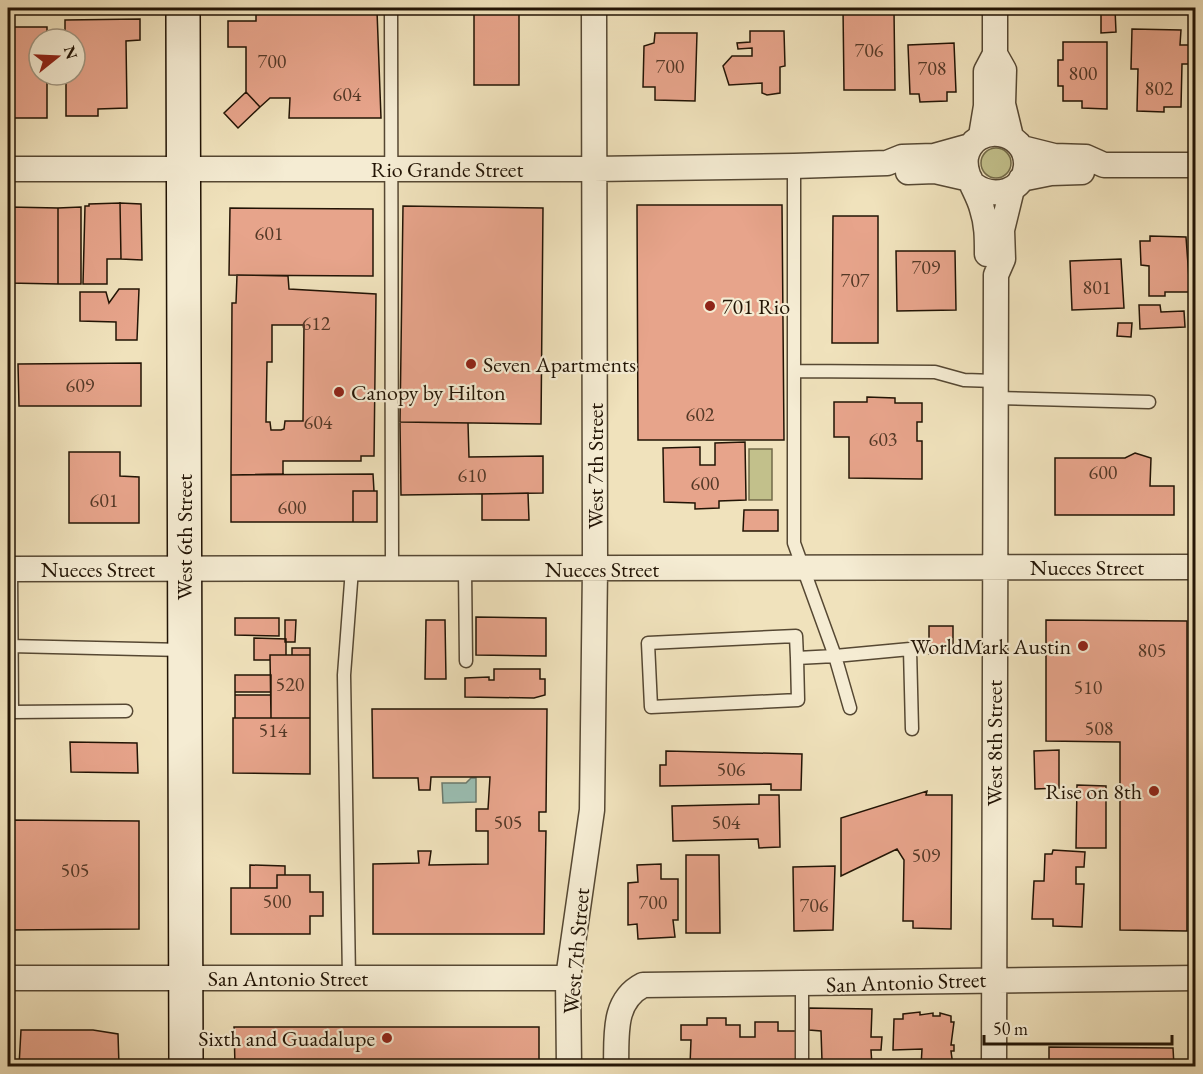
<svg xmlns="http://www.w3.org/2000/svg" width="1203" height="1074" font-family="'EB Garamond',serif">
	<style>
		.green { fill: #c2c08b; stroke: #726a48; stroke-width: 1.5 }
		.water { fill: #9abdb1; stroke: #6a796c; stroke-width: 1.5 }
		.building { fill: #e7a48b; stroke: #221405; stroke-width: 1.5; fill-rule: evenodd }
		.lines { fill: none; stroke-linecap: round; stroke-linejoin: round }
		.service-casing { stroke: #564833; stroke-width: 15 }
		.minor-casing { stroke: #564833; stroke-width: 27 }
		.secondary-casing { stroke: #221405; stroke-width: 36 }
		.service { stroke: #f5ecd3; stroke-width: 12 }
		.minor { stroke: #f5ecd3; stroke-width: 24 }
		.secondary { stroke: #f5ecd3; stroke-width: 33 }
		.poi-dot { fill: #8f2418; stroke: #f5ecd3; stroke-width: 2 }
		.labels { text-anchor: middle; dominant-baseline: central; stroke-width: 4.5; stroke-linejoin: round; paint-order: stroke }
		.number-label { font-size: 20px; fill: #533826 }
		.street-label { font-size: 22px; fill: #221405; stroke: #f5ecd3 }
		.poi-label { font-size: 22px; fill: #221405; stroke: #f5ecd3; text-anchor: start }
	</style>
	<rect width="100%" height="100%" fill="#f0e2bc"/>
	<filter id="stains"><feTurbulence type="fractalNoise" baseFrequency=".00333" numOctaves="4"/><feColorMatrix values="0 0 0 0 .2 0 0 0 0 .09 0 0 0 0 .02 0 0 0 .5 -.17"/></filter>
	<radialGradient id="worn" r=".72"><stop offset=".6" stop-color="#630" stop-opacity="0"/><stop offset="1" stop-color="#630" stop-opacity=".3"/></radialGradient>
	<path class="green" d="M981 163a15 15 0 1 1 30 0a15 15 0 1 1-30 0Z
		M749 449H772V500H749Z"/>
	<path class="water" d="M471 778H476V802L443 803 442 783H466Z"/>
	<path class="building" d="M256 8H377V11L256 10Z
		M474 8H519V85H474Z
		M843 8H879V11H894L895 90H844Z
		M1146 8H1190V10L1146 9Z
		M1194 8H1196V48H1195Z
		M1101 9H1115L1116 32 1101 33Z
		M256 10 377 11 381 118H289L290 98H270L260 107 246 92V47H228V21H256Z
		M140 19V40L126 41 127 108 98 109V116H66V75H75V39H65V20Z
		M8 27H47V39H39V75H47V118H8Z
		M1132 29 1181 30 1180 45H1190L1189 64H1182L1181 107H1164V112L1137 111 1138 69H1131Z
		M750 31H784L785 66 780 67V93L767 95 762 93V83L729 85 723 66 732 56H752V48L738 49 737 43 750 42Z
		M655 33H697L695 101 655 100V87H643L644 46 654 43Z
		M1063 42H1107V109L1082 108V101H1063V86H1058V60H1063Z
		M954 43 956 92H947V101L920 102 919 94H910L908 45Z
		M246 92 260 107 238 128 224 113Z
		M120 203 121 259H107V284H83L85 206H89V204Z
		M120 203 141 204 142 260 121 259Z
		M637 205H782L784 440H638Z
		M403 206 543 208 541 424 400 422Z
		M8 207 58 208V284L8 283Z
		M81 207V284H58V208Z
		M230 208 373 209V276L229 275Z
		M833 216H878V343H832Z
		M1150 236 1186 237 1190 292H1165V296H1149V266L1141 265 1140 241H1150Z
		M896 251H955L956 310 897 311Z
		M1121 259 1124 308 1072 310 1070 261Z
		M237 275 288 276 289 289 376 294 374 456H361V461H283V474L231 475 232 303H236ZM272 325H304L303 421H285L284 429 281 430H271L270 422H266L267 362H272Z
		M119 289H139L137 340H116V322L80 321V292H106L109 303Z
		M1139 305H1160L1161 312 1184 311 1185 327 1140 329Z
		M1118 323H1132L1131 337 1117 336Z
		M141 363V406H19L18 364Z
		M8 383H13L12 393H8Z
		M867 397 895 398V403H922V422H917V441H922V479L849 478V437H834V402H867Z
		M8 401H13L12 411H8Z
		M400 422 468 423 469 457 543 456V493L401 495Z
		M745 442 746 500 719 501V508L695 509V503L664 502 663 448 700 447V465H715V443Z
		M69 452H120V476L139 477V523H69Z
		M1135 453 1151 458 1150 486H1174V515H1055V458H1125Z
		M373 474 374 491H353V522H231V475Z
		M353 491H377V522H353Z
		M528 493 529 520H482V494Z
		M744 510H778V531H743Z
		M476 617 546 618V656L476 655Z
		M235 618H279V636L235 635Z
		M285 620H296L295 642H285Z
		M426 620H445L446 679H425Z
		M1046 620 1187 621V931L1120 930V742L1046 741Z
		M929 626H953V654H929Z
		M254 638 286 639V655H270V660H254Z
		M292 648H310V655H292Z
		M270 655H310V718H271Z
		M494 669H540V679H545V695L534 698 465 697V678L489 677V680H494Z
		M235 675H271V695H235Z
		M235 692H271V718H235Z
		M372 709H547L546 812H539V831H546L544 934H373V864L419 863 418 851H431L429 865 488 864V831H476V809H488L490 777H431L430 790H419L418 778H373Z
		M233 718H310V774L233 773Z
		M70 742 137 743 138 773 71 772Z
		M1059 750V788L1035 789 1034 751Z
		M666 751 802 754 801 790H771V784L660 786V765H666Z
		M1077 785 1106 786V848H1076Z
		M927 791 926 795H952L951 929 913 928V921H903L904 860 897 849 841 876V818Z
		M759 795H779L780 847 759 848 758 839 673 841 672 806 759 804Z
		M8 820 139 821V929L8 930Z
		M1053 850 1085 852 1084 867H1076V884H1084L1082 927 1053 926V919H1032L1034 881H1044L1045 854H1052Z
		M686 855H719L720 933H686Z
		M661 864V879H678V920H673L675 937 638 939 637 924 628 925V883L638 882 637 865Z
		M250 865 285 866V875H277V888H250Z
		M835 866 833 930 794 931 793 867Z
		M277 875H310V892H323V916H310V934H231V888H277Z
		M809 1008 872 1009 871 1037H882L881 1050H871L872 1066H841V1062L822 1061 821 1031 809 1030Z
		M920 1012V1015L933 1013V1016H940V1013L951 1016V1022H954L951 1045H954V1051H951L953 1066H921L922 1049 893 1050 894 1019H903V1014Z
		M707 1018H726V1025H740V1037H755V1022H778V1031H798V1066L690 1065 691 1040H681V1025H707Z
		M234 1027H539V1066H235Z
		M21 1030H93L118 1034 119 1066H19Z
		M1049 1047 1173 1048 1174 1066H1049Z"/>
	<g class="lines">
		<g class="service-casing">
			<path id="service" d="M391 8 392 569
				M794 166V543L835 656 910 649 912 729
				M795 371 935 372 964 380 995 381
				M995 398 1149 402
				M11 569 12 712 126 711
				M465 569 466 661
				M10 646 183 650
				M797 658 798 700 651 707 648 643 796 636 797 658 835 656 850 708
				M1196 858V945
				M349 978 344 675 352 569
				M802 984V1066"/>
		</g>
		<g class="minor-casing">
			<path id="minor" d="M995 8V54L1004 70 1003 104 1011 137
				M981 136 986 106V71L995 54
				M1022 148 1054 156 1086 157 1104 165H1196
				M8 169H594L794 166 887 163 902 157 934 156 970 146
				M908 172 935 171 970 179
				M1021 179 1051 173 1082 172
				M974 185C993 199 1024 193 1026 166 1028 129 974 121 966 157 963 175 978 192 982 209 987 224 987 238 987 254
				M8 569 1196 567
				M8 978H568
				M569 1066 568 978 592 810 595 569 594 8
				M616 1066C617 1036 612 1001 643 985L1196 978
				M994 1066 996 275 1003 259 1002 230 1012 189"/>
		</g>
		<g class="secondary-casing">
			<path id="secondary" d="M183 8 186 1066"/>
		</g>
		<use href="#service" class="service"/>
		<use href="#minor" class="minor"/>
		<use href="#secondary" class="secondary"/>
	</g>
	<g class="poi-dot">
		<circle cx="710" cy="306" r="6"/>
		<circle cx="471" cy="364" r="6"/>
		<circle cx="339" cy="392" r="6"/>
		<circle cx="1083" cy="646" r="6"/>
		<circle cx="1154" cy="791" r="6"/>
		<circle cx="387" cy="1038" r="6"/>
	</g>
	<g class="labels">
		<g class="number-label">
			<text x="869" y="50">706</text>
			<text x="272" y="61">700</text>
			<text x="670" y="66">700</text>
			<text x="932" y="68">708</text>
			<text x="1083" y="73">800</text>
			<text x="1159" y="88">802</text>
			<text x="347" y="94">604</text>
			<text x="269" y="233">601</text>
			<text x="926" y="267">709</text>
			<text x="855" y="280">707</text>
			<text x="1097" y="287">801</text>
			<text x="316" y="323">612</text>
			<text x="80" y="385">609</text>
			<text x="700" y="414">602</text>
			<text x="318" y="422">604</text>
			<text x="883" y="439">603</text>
			<text x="1103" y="472">600</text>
			<text x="472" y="475">610</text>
			<text x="705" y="483">600</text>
			<text x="104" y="500">601</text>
			<text x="292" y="507">600</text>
			<text x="1152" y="650">805</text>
			<text x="290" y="684">520</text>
			<text x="1088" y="687">510</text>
			<text x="1099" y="728">508</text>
			<text x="273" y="730">514</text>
			<text x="731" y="769">506</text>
			<text x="508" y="822">505</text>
			<text x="726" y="822">504</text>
			<text x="926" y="855">509</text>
			<text x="75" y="870">505</text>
			<text x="277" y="901">500</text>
			<text x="653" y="902">700</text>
			<text x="814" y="905">706</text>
		</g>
		<g class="street-label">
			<text x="447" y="169">Rio Grande Street</text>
			<text transform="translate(595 466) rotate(-90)">West 7th Street</text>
			<text transform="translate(184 537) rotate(-90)">West 6th Street</text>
			<text x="1087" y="567">Nueces Street</text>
			<text x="98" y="569">Nueces Street</text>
			<text x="602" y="569">Nueces Street</text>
			<text transform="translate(994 743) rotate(-90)">West 8th Street</text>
			<text transform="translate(576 951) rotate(-85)">West 7th Street</text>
			<text x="288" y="978">San Antonio Street</text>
			<text transform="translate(906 982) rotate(-2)">San Antonio Street</text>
		</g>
		<g class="poi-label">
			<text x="722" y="306">701 Rio</text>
			<text x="483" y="364">Seven Apartments</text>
			<text x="351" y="392">Canopy by Hilton</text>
			<text x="1071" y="646" text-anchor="end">WorldMark Austin</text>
			<text x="1142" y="791" text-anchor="end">Rise on 8th</text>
			<text x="375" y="1038" text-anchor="end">Sixth and Guadalupe</text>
		</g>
	</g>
	<rect width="1203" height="1074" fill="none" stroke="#f0e2bc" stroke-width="30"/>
	<rect x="9" y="9" width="1185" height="1056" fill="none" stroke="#221405" stroke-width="3"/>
	<rect x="15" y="15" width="1173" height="1044" fill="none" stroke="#221405" stroke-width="1.5"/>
	<g transform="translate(57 57) rotate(72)"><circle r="28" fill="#f5ecd3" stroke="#a19681" stroke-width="1.5"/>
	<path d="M0-4.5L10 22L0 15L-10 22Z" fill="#8f2418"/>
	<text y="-9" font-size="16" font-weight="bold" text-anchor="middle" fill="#221405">N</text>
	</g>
	<path d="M984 1035v9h188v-9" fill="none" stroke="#221405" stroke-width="3"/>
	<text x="993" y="1035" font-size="18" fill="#221405" stroke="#f5ecd3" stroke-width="4.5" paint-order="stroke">50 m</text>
	<rect width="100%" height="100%" filter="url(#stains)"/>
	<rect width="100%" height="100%" fill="url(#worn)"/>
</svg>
